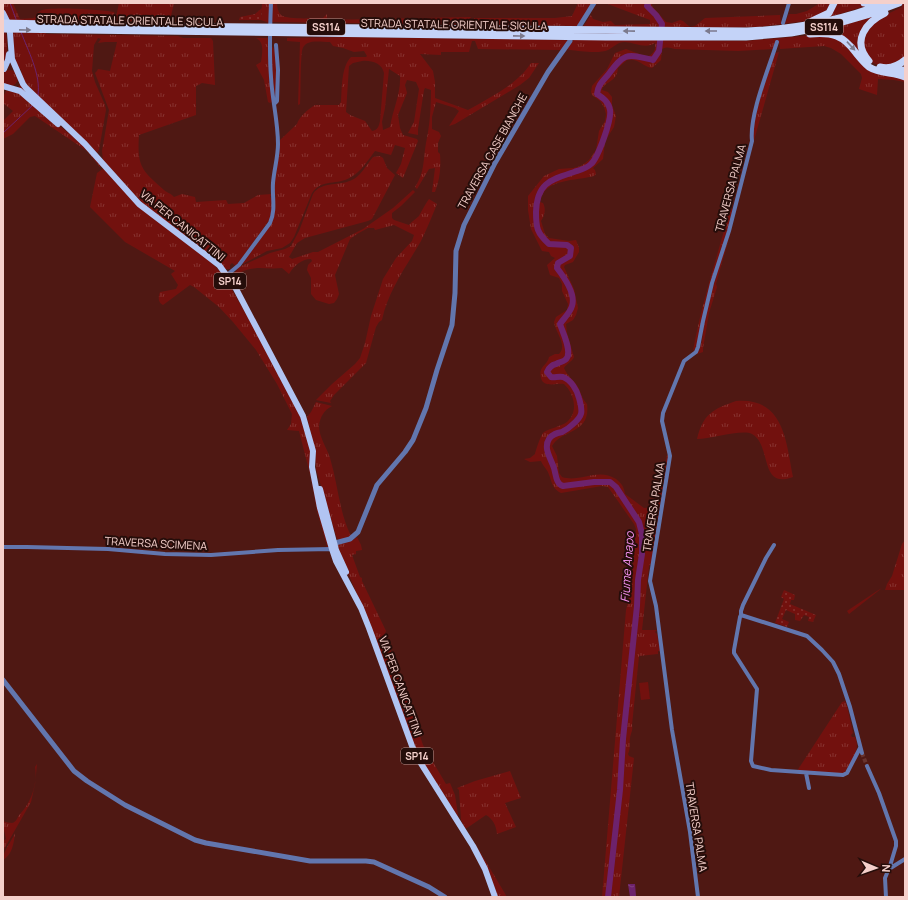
<svg xmlns="http://www.w3.org/2000/svg" width="908" height="900" font-family="Manrope,sans-serif">
	<style>
		.grass { fill: url(#grass-tufts); fill-rule: evenodd }
		.garden { fill: url(#garden-dots) }
		.pitch { fill: #72110e }
		.water { fill: url(#water-ripples) }
		.lines { fill: none; stroke-linecap: round; stroke-linejoin: round }
		.stream { stroke: #6d226c; stroke-width: 1 }
		.river { stroke: #6d226c; stroke-width: 6 }
		.minor-tunnel { stroke: #68342f; stroke-width: 4; stroke-dasharray: 4 2; stroke-linecap: butt }
		.minor { stroke: #6276ae; stroke-width: 4 }
		.tertiary { stroke: #6276ae; stroke-width: 5 }
		.primary { stroke: #b1c4f2; stroke-width: 6 }
		.trunk { stroke: #c4d3f8; stroke-width: 7 }
		.oneway { fill: #7c7a8d }
		.labels { text-anchor: middle; dominant-baseline: central; stroke-width: 4; stroke-linejoin: round; paint-order: stroke }
		.shield { fill: #250d0a; stroke: #b79691; stroke-width: 1 }
		.shield-label { font-size: 10px; font-weight: bold; fill: #f5d0cb }
		.street-label { font-size: 11px; fill: #f5d0cb; stroke: #250d0a }
		.water-label { font-size: 12px; font-style: italic; fill: #f894f5; stroke: #250d0a }
	</style>
	<defs>
		<pattern id="grass-tufts" width="24" height="20" patternUnits="userSpaceOnUse"><rect width="24" height="20" fill="#72110e"/><path d="M3 7l-1-3M5 7V3M7 7l1-3M15 17l-1-3M17 17v-4M19 17l1-3" fill="none" stroke="#873330"/></pattern>
		<pattern id="garden-dots" width="8" height="8" patternUnits="userSpaceOnUse"><rect width="8" height="8" fill="#72110e"/><path d="M2 2h.1M6 6h.1" fill="none" stroke="#873330" stroke-width="1.8" stroke-linecap="round"/></pattern>
		<pattern id="water-ripples" width="26" height="14" patternUnits="userSpaceOnUse"><rect width="26" height="14" fill="#6d226c"/><path d="M2 4q2-2 4 0t4 0M15 11q2-2 4 0t4 0" fill="none" stroke="#824180"/></pattern>
	</defs>
	<rect width="100%" height="100%" fill="#4f1813"/>
	<path class="grass" d="M3 3H13L20 19 34 18C35 16 37 13 40 11 49 6 101 10 114 12L115 17H116L119 3H174L170 20 146 19 139 21 43 20 46 28V34L178 36 183 38H211L213 41 215 85 202 83 196 86V115L139 135C137 166 141 170 164 190 167 193 171 193 174 197L182 194 195 197 196 202 226 200 228 204 244 203 258 195 272 194 270 197 272 198V211L270 219 236 266 232 263 230 265V269H225L151 212 148 206H145L103 160 102 151 109 110 95 73 97 71 98 69 110 71 117 42H105L98 43 101 39 98 38 94 45 92 71 95 82 105 105 106 110 99 150 97 153 88 143 38 109 80 142 101 164 100 167 87 151 35 116 30 117 13 134 3 139V121L13 111 3 103V97L6 91H16L23 81 21 70 16 65 7 18 3 9Z
		M262 3H269V23L261 20Z
		M272 3H277C277 7 278 12 281 15 288 20 313 18 323 18L327 14V20L471 17 469 20 470 22 475 23 474 18H555L572 16 578 3H592L578 26 272 22Z
		M605 3H652V6L666 22 672 23 680 20 683 21 690 27 695 26 705 18 780 15 781 23H785L789 14H796L807 11 820 3H832L827 11 806 21 759 27 719 28 676 40 745 41 815 35 837 37 861 62 905 80V82L894 80 878 79 877 95 859 89 862 78 861 74 841 54 831 48 824 46 780 49 779 42H776L773 49 738 51 675 49C670 48 668 46 662 49L661 60 652 68C642 66 639 58 627 60L618 68C617 83 604 81 602 90L608 92 612 97V105L616 116 614 127 605 141 603 159 593 168 595 170 596 174 594 176C577 181 543 178 540 202L543 203C546 209 545 215 541 221L545 234 549 238 569 241 576 240 579 248V252L573 262 565 265 564 267 574 289 578 308 576 315 573 320 566 324 567 333 574 357C572 362 567 363 564 368 567 376 574 380 578 387 581 393 582 399 587 404 591 434 562 429 552 446L557 456 559 473 562 477C580 483 598 467 616 479 622 484 624 487 625 494L644 508 654 507 659 489V480L662 479 667 455 668 456 659 509 653 561 649 566 642 630H657L655 632 657 634 660 651H658V654L639 656 632 725C633 731 631 732 630 738 629 745 631 746 628 754L629 756 634 758 619 897H602L626 610 629 599V591L633 566 636 529 634 524 608 487 602 486 561 493C550 488 552 477 546 469 544 466 542 464 541 461L530 462 524 459 530 458 535 454C536 450 541 434 544 432 550 428 560 427 567 422 579 412 574 393 564 384 557 383 543 388 541 378 540 374 540 371 542 368 545 364 548 362 549 357L555 354H559C568 345 555 332 554 322L556 317 567 310 568 304 562 291V284L559 278 550 275 547 265 555 258 551 256 549 252 542 251 531 229 528 210V196L544 176 559 169 573 168 581 166 589 160 596 150 599 131 605 121 606 114 604 107 600 101 592 95 591 92 592 86 607 69 615 53 626 49 647 57C653 54 656 51 655 43 646 49 635 43 625 42 617 42 614 47 608 50 599 54 580 51 570 50L567 49 574 39 609 34V27H583L591 15 593 19 603 22 611 21 615 25 650 24V20Z
		M836 3H860L869 5 823 19Z
		M902 3H905V57L894 65H878L873 63 865 53 863 37 877 19 902 7Z
		M874 16 862 30 864 59 846 38 839 33 823 31Z
		M3 24C8 37 9 52 3 65Z
		M344 37 568 40 561 50 478 49 475 41H472L469 52H441V55L420 54 433 71 435 82V98L468 110C490 97 517 85 531 63H539L529 78 520 85 455 124 449 126 459 111 455 108 436 102 432 117V129L439 132 441 136 438 143V152L440 154C441 168 440 179 435 192H432L435 168 429 169 417 189 415 187C425 172 423 160 426 143 430 125 431 107 431 90L425 88 424 90 418 129V135L408 133 414 122 419 89 416 82 407 80 405 85 407 93 398 115 400 128 403 135 417 139 418 141 403 178 396 173 401 164 405 148 395 145 391 155 375 151C368 160 361 172 351 177 337 186 322 178 312 193L294 237 290 243 282 248 267 251 243 264 242 263 272 222 275 198 276 196 275 195 274 183 280 140 297 124C299 117 308 109 315 105H339L341 102C342 89 341 67 351 57H366L367 56 364 51 354 52 343 48 333 46 330 42C320 42 304 38 302 51 300 69 301 86 300 104L298 105 300 42 287 41V38ZM362 61C371 60 382 63 384 73L380 121C379 126 378 130 372 131L365 121 350 115 346 112 349 66 353 63ZM389 69 400 76C401 94 393 109 390 127L383 130 382 122 385 108Z
		M256 38H268L269 77 272 102 270 103 268 102 264 80 256 65 261 62C262 54 265 42 256 38Z
		M272 46C281 56 276 87 275 100L272 73Z
		M779 52 753 144C752 113 766 82 775 53Z
		M2 78a8 8 0 1 1 16 0a8 8 0 1 1-16 0Z
		M380 156 383 158 387 168 395 175 372 219 368 221 305 238 297 243 289 257 292 259 313 252H318L363 229 393 208 413 190 415 192 401 206 392 213V218L394 220 409 225C412 221 415 220 419 216 420 214 426 203 429 199L437 204C432 216 427 229 421 241 406 267 388 291 382 320L379 322 376 327 366 363 334 395 330 401 331 403 316 400 332 384 355 364 360 358 365 343 371 316 383 279 396 258 412 241 414 235 394 225 375 230 374 228H368L357 234 350 239 335 275 339 294 337 299 334 303 329 304 316 300 311 294V278L307 270 308 265 312 261 311 259C301 259 294 266 289 274L282 268C264 270 253 264 236 275L234 283 233 275 239 267 270 253 285 249 291 246 299 231 313 194C322 180 341 187 354 179 362 174 367 164 373 157Z
		M104 168 131 199 211 262 224 276 254 328 300 415 310 449V462L328 547 325 548 327 546 317 511 311 478 299 431 287 430 291 424 292 414 277 384 256 350 233 322 219 307 194 287 190 285 163 305C158 302 158 298 160 292L176 289 178 285 171 274 175 271 125 242 90 207 97 173Z
		M733 209 697 346 693 351C701 305 716 261 728 216L727 211Z
		M731 231 716 284 717 287 709 313 703 348V352L697 354C704 344 702 329 705 318 712 288 721 260 731 231Z
		M736 401C784 397 786 441 793 477 759 490 772 445 752 434 742 429 711 439 697 439 703 414 713 409 736 401Z
		M316 402 332 406C324 410 320 417 319 426 319 437 327 448 330 458 338 484 339 512 351 536L340 540 337 539 336 536 316 469 315 450 307 417 311 412Z
		M357 537 361 545 362 550 356 551V554L352 555 360 577 362 578V581L386 631 384 635C392 652 398 671 405 689L404 690 423 745 446 784 450 783 455 795 458 815V817L423 762 414 744 365 613 345 566 338 547V544L353 540Z
		M905 540V590H885L887 584 892 576 902 544Z
		M882 588 849 614 847 611 877 591Z
		M845 701 847 706 853 733 851 735 852 737H855C861 750 851 761 845 772L842 774 797 771 842 702Z
		M37 764 35 784 31 802 3 851V841L6 839C5 833 3 828 3 821 6 822 9 823 12 823 17 822 17 817 20 814 31 803 38 783 35 767Z
		M510 771 521 798 505 803 516 827 497 834C496 825 493 819 486 815L467 828H465L461 820 459 790 457 788 475 781Z
		M15 833C14 843 12 855 3 860 3 851 11 842 15 833Z
		M476 845 507 897H498L489 872Z"/>
	<path class="garden" d="M262 8 261 20H239L240 17 255 14Z
		M784 590 795 595 794 600H791L790 604 816 615 813 622 808 621 809 617 804 615 800 621 795 620V614L786 610 782 619 789 622 787 627 775 623 784 599 781 597Z"/>
	<path class="pitch" d="M648 682 650 699 641 700 639 683Z"/>
	<path class="water" d="M628 884H635L636 896 630 897Z"/>
	<g class="lines">
		<path class="stream" d="M10 3 16 19
			M21 32C28 51 41 74 38 95
			M3 133 33 105"/>
		<path class="river" d="M608 897 620 790 623 739 637 606 638 580 642 554V534L639 522 616 487 610 482H594L563 486C556 484 556 475 554 468 551 459 543 448 549 439 552 434 557 433 562 432 566 430 569 428 572 425 583 416 583 412 579 398 577 390 571 380 563 377 558 376 555 378 551 377L547 372C549 367 552 365 556 364 559 362 563 362 565 360 574 354 562 331 560 324 564 318 570 313 572 306 576 294 564 277 557 268L558 263 570 256 571 248 567 245 549 244C537 233 536 228 536 212 537 183 550 180 574 172 580 170 586 169 591 164 598 158 612 119 610 110 609 102 603 98 597 94 598 85 602 82 608 75 625 52 626 54 653 60L659 51 662 24 656 15 647 6 648 3"/>
		<path class="minor-tunnel" d="M862 753 867 766"/>
		<path class="minor" d="M783 23 789 3
			M274 104 277 101 278 70 276 45
			M227 275 239 265 270 223C276 210 272 197 273 183 274 170 278 157 278 144 278 121 272 99 271 77 269 52 270 27 271 3
			M3 547H27L108 549 165 554 211 555 278 550 332 549 334 550
			M741 615V611L743 605 766 558 774 545
			M860 748 847 773 843 775 771 770 753 766 751 761 757 689 734 653V650L740 617 741 615 807 636 822 650 833 662 839 674 850 707 862 753
			M867 766 879 793 896 841V846L890 866 885 878 886 897
			M806 773 809 788
			M889 869 905 859
			M698 897 690 832 672 730 656 606 650 581 670 456 662 421 663 413 684 361 696 352 698 347 703 321 712 283 729 231 752 141C749 115 769 68 777 42"/>
		<path class="tertiary" d="M579 27 594 3
			M335 543 350 539 358 532 377 485 405 452 413 440 426 408 437 370 452 325 455 293 456 251 464 225 495 163 548 72 570 41
			M3 680 74 771 87 781 125 805 195 840 206 843 310 861H366L374 862 429 887 445 897"/>
		<path class="primary" d="M3 13 7 21 10 33 12 59 23 84 26 88 85 144 139 204 219 265 235 287 303 416 313 451 312 467 320 508 332 549 336 561 361 608 369 628 412 746 420 762 473 846 485 869 495 897
			M4 69 8 60 9 54
			M3 86 20 91 58 124
			M320 489 336 550 346 572"/>
		<path class="trunk" d="M864 3H876
			M812 21 829 13 834 3
			M3 23 137 26 747 31C795 29 841 21 885 3
			M3 29 606 37H746L791 33 829 26 867 15 899 3
			M810 34C832 32 843 35 856 53 860 58 864 63 869 67 880 74 893 72 905 77
			M869 61C851 41 866 22 885 13
			M880 67C889 69 897 67 905 60
			M893 72 905 70"/>
	</g>
	<defs><path id="oneway-solid" d="M-6-.8H1V-3.2L6.5 0L1 3.2V.8H-6Z"/></defs>
	<g class="oneway">
		<use href="#oneway-solid" transform="translate(25 30) rotate(1)"/>
		<use href="#oneway-solid" transform="translate(629 31) rotate(-179)"/>
		<use href="#oneway-solid" transform="translate(711 31) rotate(180)"/>
		<use href="#oneway-solid" transform="translate(519 36) rotate(1)"/>
		<use href="#oneway-solid" transform="translate(851 46) rotate(47)"/>
	</g>
	<g class="labels">
		<g class="shield">
			<rect x="307" y="19" width="38" height="16" rx="3"/>
			<rect x="805" y="19" width="38" height="16" rx="3"/>
			<rect x="214" y="273" width="32" height="16" rx="3"/>
			<rect x="401" y="748" width="32" height="16" rx="3"/>
		</g>
		<g class="shield-label">
			<text x="326" y="27">SS114</text>
			<text x="824" y="27">SS114</text>
			<text x="230" y="281">SP14</text>
			<text x="417" y="756">SP14</text>
		</g>
		<g class="street-label">
			<text transform="translate(130 20) rotate(1)">STRADA STATALE ORIENTALE SICULA</text>
			<text transform="translate(454 24) rotate(1)">STRADA STATALE ORIENTALE SICULA</text>
			<text transform="translate(492 151) rotate(-61)">TRAVERSA CASE BIANCHE</text>
			<text transform="translate(730 188) rotate(-75)">TRAVERSA PALMA</text>
			<text transform="translate(183 225) rotate(39)">VIA PER CANICATTINI</text>
			<text transform="translate(653 507) rotate(-81)">TRAVERSA PALMA</text>
			<text transform="translate(156 543) rotate(3)">TRAVERSA SCIMENA</text>
			<text transform="translate(401 686) rotate(70)">VIA PER CANICATTINI</text>
			<text transform="translate(697 827) rotate(81)">TRAVERSA PALMA</text>
		</g>
		<g class="water-label">
			<text transform="translate(627 567) rotate(-86)">Fiume Anapo</text>
		</g>
	</g>
	<rect width="908" height="900" fill="none" stroke="#f5d0cb" stroke-width="8"/>
	<g transform="translate(876 868) rotate(92)" stroke="#250d0a" stroke-width="3" paint-order="stroke">
	<path d="M0-3L7 15L0 10L-7 15Z" fill="#f5d0cb"/>
	<text y="-6" font-size="11" font-weight="bold" text-anchor="middle" fill="#f5d0cb">N</text>
	</g>
</svg>
